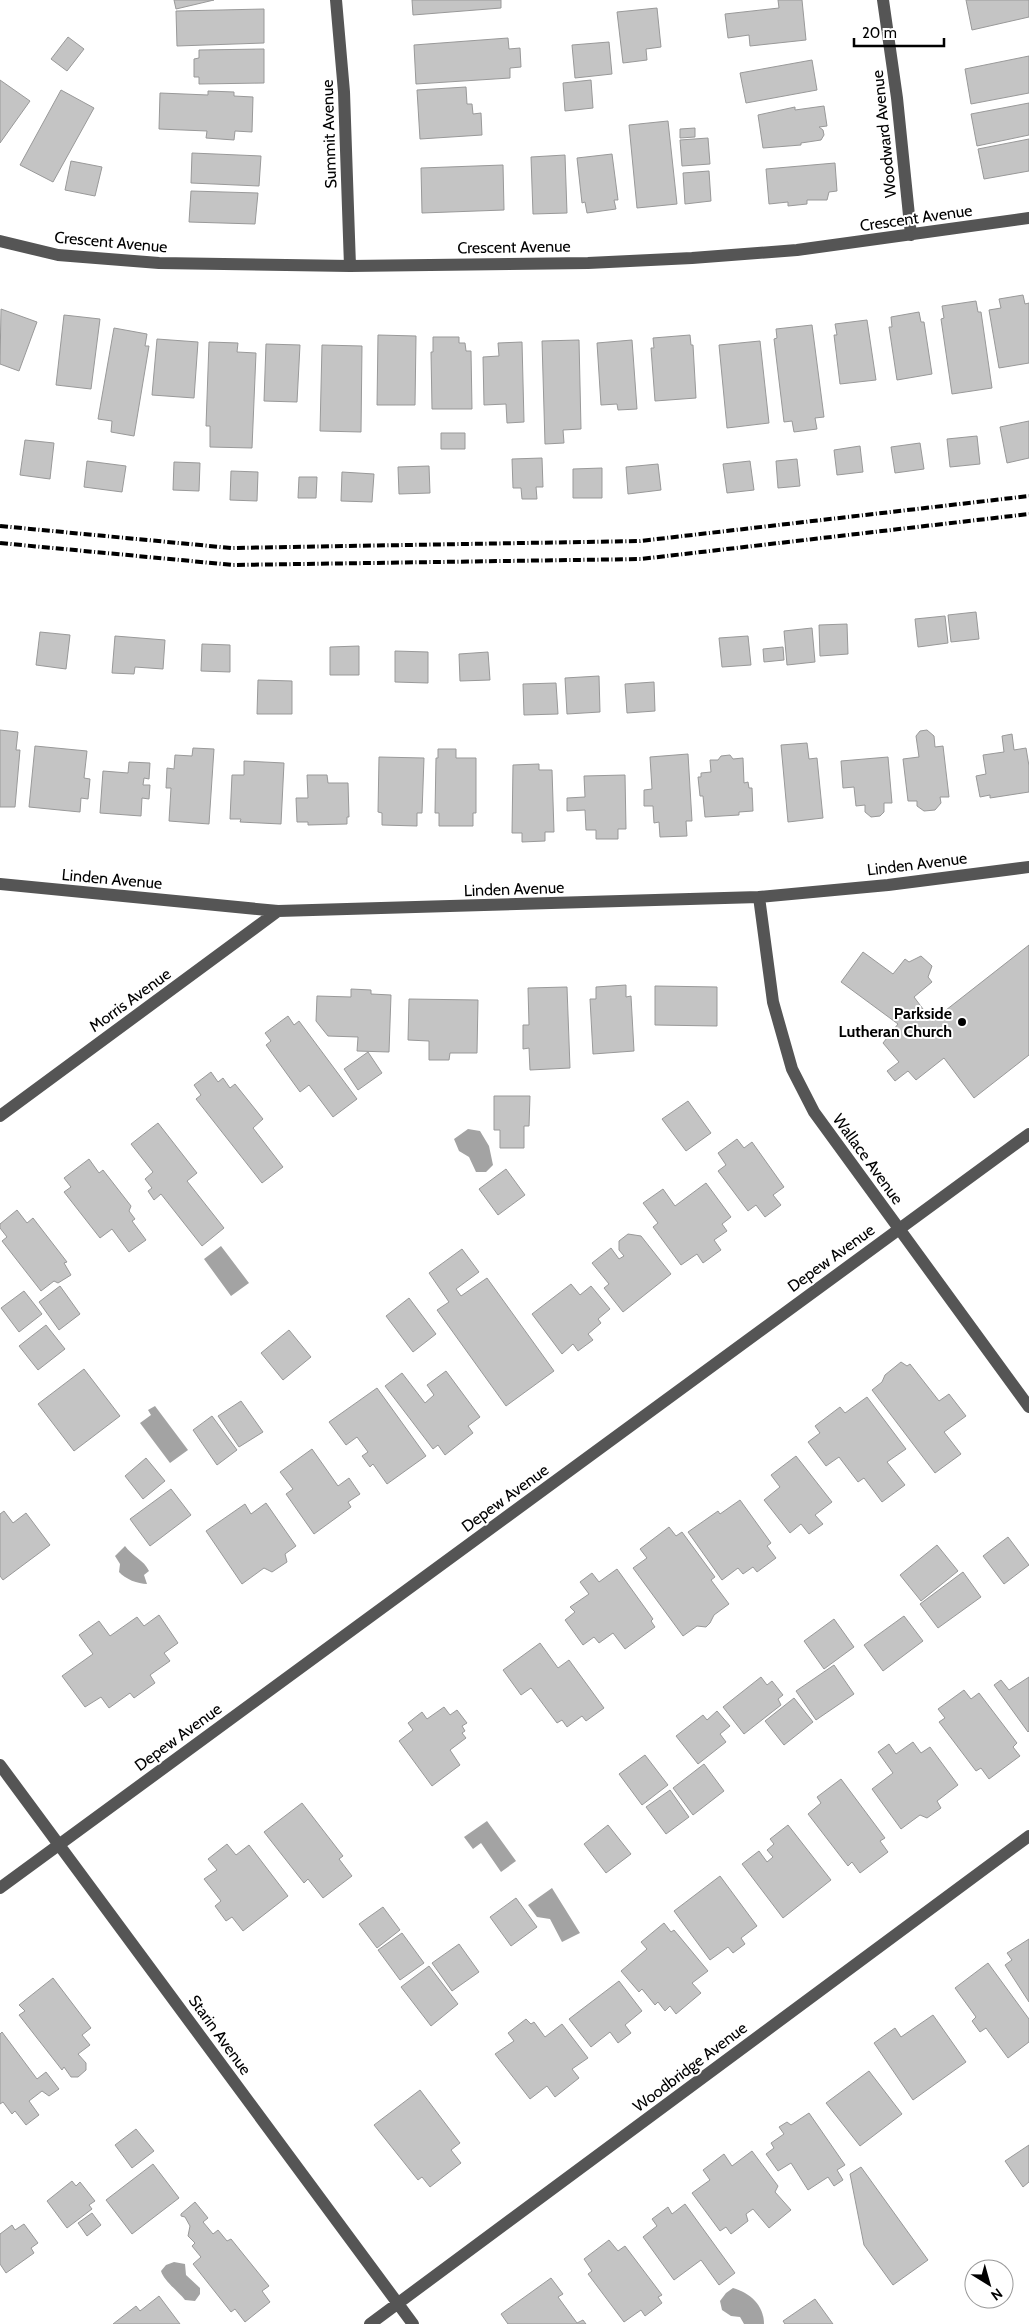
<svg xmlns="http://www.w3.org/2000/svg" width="1029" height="2324" font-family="Cabin,sans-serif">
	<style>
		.water { fill: #a3a3a3 }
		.building { fill: #c4c4c4; stroke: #999 }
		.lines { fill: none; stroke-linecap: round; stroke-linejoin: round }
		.minor { stroke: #555; stroke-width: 12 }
		.rail { stroke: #000; stroke-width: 4; stroke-dasharray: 8 2.5 1 2.5; stroke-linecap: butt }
		.poi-dot { fill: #000; stroke: #fff; stroke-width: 2 }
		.labels { text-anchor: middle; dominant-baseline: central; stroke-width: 4; stroke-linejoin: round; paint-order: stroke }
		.street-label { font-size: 16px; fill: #000; stroke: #fff }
		.poi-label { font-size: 16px; font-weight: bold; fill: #000; stroke: #fff; text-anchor: end }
	</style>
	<rect width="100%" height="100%" fill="#fff"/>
	<path class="water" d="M468 1129 480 1131 489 1146 493 1165 486 1172H476L469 1157 459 1151 454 1139Z
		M221 1246 249 1283 231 1296 204 1259Z
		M155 1406 188 1450 170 1463 140 1423 151 1415 148 1410Z
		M125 1546C132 1556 144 1560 149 1571L144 1575 147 1584C138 1584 125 1579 119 1572L120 1564 115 1556Z
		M487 1821 516 1861 501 1872 481 1843 473 1849 464 1837Z
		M552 1888 580 1933 562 1942 550 1919 537 1917 528 1905Z
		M174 2262 185 2264 186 2275 200 2288V2294L195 2301 185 2300C178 2291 164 2281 161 2271L166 2265Z
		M733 2288C750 2293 764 2305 764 2324H744L740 2317 731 2316 722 2310 720 2301 726 2293Z"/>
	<path class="building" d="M174 0H214L176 9Z
		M412 0H501V8L413 15Z
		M778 0H802L806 40 750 46 749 35 728 38 725 14 779 8Z
		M966 0H1029V17L972 30Z
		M657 8 661 47 646 49 647 60 623 63 617 12Z
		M264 9V43L177 46 176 11Z
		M68 37 84 49 67 71 51 59Z
		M508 38 509 49 520 48 521 67 510 68V78L416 84 414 45Z
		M609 42 612 74 575 78 572 45Z
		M264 49V83L199 84V77H194V59L199 58V50Z
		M1029 56V93L971 104 965 69Z
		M812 60 817 90 746 103 740 73Z
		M0 80 30 101 0 143Z
		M591 80 593 108 565 111 563 83Z
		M466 87 467 104H472L473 114 481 113 482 135 420 139 417 90Z
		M61 90 94 108 53 182 20 165Z
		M208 91 234 92V96L253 97 252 132 235 131 234 140 206 138 207 131 159 129 160 93 208 95Z
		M1029 103V135L977 146 971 114Z
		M824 106 827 126 819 127 823 130 824 135 821 140 801 143V145L763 148 758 115 795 107V110Z
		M668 121 677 204 637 208 629 125Z
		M695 128V137L680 138V129Z
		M708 138 710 164 682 166 680 140Z
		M1029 139V171L984 179 978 149Z
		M192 153 261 156 259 186 191 183Z
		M612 154 618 200H614L616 209 587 213 585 202 582 203 577 158Z
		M565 155 567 213 533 214 531 157Z
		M71 161 102 167 95 196 65 190Z
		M835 163 837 191 829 192 827 200H807V204L788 206V202L769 204 766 169Z
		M503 165 504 210 422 213 421 168Z
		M709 171 711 201 685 204 683 173Z
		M191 191 258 193 255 224 189 222Z
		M1023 295 1025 304 1029 303V363L999 368 989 310 1001 308 999 299Z
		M976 301 978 312H981L992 388 952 394 941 319 944 318 942 306Z
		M1 309 37 322 19 371 0 364Z
		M919 312 921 322H924L932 374 897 380 889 327H892L891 317Z
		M64 315 100 319 91 389 56 385Z
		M867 320 876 380 840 384 834 335H837L835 324Z
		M812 325 824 417 815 418 817 429 794 432 792 421 784 422 774 339 777 338 776 329Z
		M114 328 147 334 145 346H149L134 436 111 432 112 421 98 419Z
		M378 335 416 336 415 405H377Z
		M690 335 691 345H693L696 398 655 401 651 348H654L653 338Z
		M433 337H459V343H465L466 351H471L472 409H432L431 352H433Z
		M157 339 198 342 194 398 152 395Z
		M579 340 581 429 563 430 564 443 545 444 542 341Z
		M632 340 637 409 618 410 617 404 601 405 597 343Z
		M760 341 769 423 727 428 719 345Z
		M209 342 238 343 237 352 256 353 252 448 210 447V426H206Z
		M522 342 524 422 507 423 506 404 484 405 483 357 499 356 498 343Z
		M266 344 300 345 297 402 264 401Z
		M322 345 362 346 361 432 320 431Z
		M1029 421V458L1007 463 1000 427Z
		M441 433H465V449H441Z
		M977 436 980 464 950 467 947 439Z
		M25 440 54 443 50 479 20 475Z
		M920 443 924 469 895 473 891 447Z
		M860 446 863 472 837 475 834 450Z
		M542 458 543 487H536L537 499H522L521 488H513L512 459Z
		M797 459 800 486 778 488 776 461Z
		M87 461 126 466 122 492 84 487Z
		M750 461 754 490 727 493 723 464Z
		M174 462 200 463 199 491 173 490Z
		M658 464 661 490 628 494 626 467Z
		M429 466 430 493 399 494 398 467Z
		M602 468V498H573V469Z
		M231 471 258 472 257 501 230 500Z
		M342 472 374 474 372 502 341 501Z
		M299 477H317L316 498H298Z
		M976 612 979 639 951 642 948 615Z
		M945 616 948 643 918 647 915 619Z
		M847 624 848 654 820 656 819 625Z
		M812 628 815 662 787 665 784 631Z
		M40 632 70 635 66 669 36 665Z
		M115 636 165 640 163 669 135 667 134 674 112 673Z
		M748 636 751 665 722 667 719 638Z
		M202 644 230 645V672L201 671Z
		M359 646V675H330V647Z
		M783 647 784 660 764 662 763 649Z
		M395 651 428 652V683L395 682Z
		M488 652 490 680 460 681 459 654Z
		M599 676 600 712 567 714 565 678Z
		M258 680 292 681V714H257Z
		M654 682 655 711 627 713 625 684Z
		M556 683 558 714 524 715 523 684Z
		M0 730 18 732 16 750H20L15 807H0Z
		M927 730 934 736 935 747 943 746 949 797H940L941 803 935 810 924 811 917 806V801H908L903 759 919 757 916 736 920 731Z
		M1012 734 1014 750 1026 748 1029 766V792L990 798V795L980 797 976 776 986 774 983 755 1004 752 1002 736Z
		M807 743 809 759 817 758 823 818 788 822 781 745Z
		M35 746 87 751 84 778 90 779 88 799 81 798 80 812 29 807Z
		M193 748 214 749 209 824 169 821 171 788H166L167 768 174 769 175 755 192 756Z
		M438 749H456V758H476V813H473V826H439V813H435L436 758H438Z
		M688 754 692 821H686L687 836 660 837 659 822 654 823 653 806H644V790L652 789 650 757Z
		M730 755 733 759 743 758 744 783 748 782 749 788H752L753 811 739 812V815L705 817 703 796H700L698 777H701V773L711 772 710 760H718L721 756Z
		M379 757 424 758 422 813H417V826L382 825V813L378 812Z
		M888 757 892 803H884V812L880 816 871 817 865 812V805L856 806 854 787 843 788 841 761Z
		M244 761 284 763 281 824 240 822 241 819H230L232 775H244Z
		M129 762 150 763 149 779 144 778 143 785H150L149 799 142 798 141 816 100 813 103 771 128 773Z
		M539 764V770H552L554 832H545V841L522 842V833H512L513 765Z
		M307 775H327L328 783H348L349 817H347V824L308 825V822H297L296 798H308Z
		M625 775 626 829H618V839H596V830H586L585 810 567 811V798L585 797 584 776Z
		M1029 945V1055L974 1098 944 1058 916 1080 908 1071 895 1081 887 1071 899 1062 883 1043 898 1024 841 982 863 952 893 974 905 959 909 962 921 956 932 966 928 977 932 982 914 997 932 1021Z
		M626 985V997L631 996 634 1051 593 1054 590 999H596V987Z
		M655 986 717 987V1026L655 1025Z
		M567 987 570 1068 530 1070 529 1048 523 1049V1025H529L528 988Z
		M351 989 371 990V994L391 995 389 1052 357 1051 358 1037 328 1036 316 1021 317 996 351 997Z
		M409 999 478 1000 477 1053H450L449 1060H429V1041L408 1040Z
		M288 1016 294 1025 299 1021 357 1099 333 1117 309 1085 300 1092 266 1045 271 1041 265 1033Z
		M368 1052 382 1073 358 1090 344 1069Z
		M211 1072 218 1082 223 1078 230 1088 235 1084 263 1119 253 1128 283 1167 262 1183 196 1099 201 1095 194 1085Z
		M494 1096H530L529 1126H524V1148H500V1130H494Z
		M688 1101 711 1133 686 1151 662 1119Z
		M158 1123 197 1173 187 1181 224 1228 202 1246 161 1194 154 1200 148 1191 152 1188 145 1179 153 1172 131 1144Z
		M737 1139 744 1148 752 1142 784 1187 773 1195 781 1205 765 1217 756 1205 748 1211 718 1171 726 1165 718 1153Z
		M89 1159 99 1173 103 1170 131 1206 129 1211 135 1219 132 1221 146 1240 129 1252 112 1229 100 1238 64 1192 71 1187 64 1178Z
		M506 1169 525 1195 498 1215 479 1189Z
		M706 1183 731 1217 722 1224 727 1231 714 1240 721 1250 703 1263 697 1254 681 1265 653 1227 658 1223 643 1203 663 1189 675 1206Z
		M17 1210 27 1223 33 1218 67 1262 64 1263 71 1275 58 1283 54 1281 41 1291 2 1241 7 1237 0 1228V1224Z
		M628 1234 641 1236 671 1274 623 1312 604 1288 609 1284 592 1263 611 1248 619 1259 624 1256 619 1250V1241Z
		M462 1249 479 1272 456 1289 461 1296 487 1278 554 1371 506 1406 437 1310 449 1302 429 1273Z
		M571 1284 580 1295 591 1286 610 1309 598 1319 601 1323 588 1334 593 1340 578 1351 573 1344 562 1354 532 1314Z
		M60 1286 80 1314 59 1330 39 1302Z
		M24 1291 42 1314 19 1332 1 1308Z
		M409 1298 436 1334 413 1352 386 1316Z
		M46 1325 65 1349 38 1370 19 1346Z
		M289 1330 311 1357 283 1380 261 1353Z
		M901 1362 907 1366 910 1364 939 1401 949 1394 966 1416 944 1432 961 1454 935 1473 872 1390 882 1382 885 1375Z
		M84 1369 120 1416 74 1451 38 1404Z
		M446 1371 480 1417 468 1426 473 1433 445 1455 438 1445 433 1449 385 1386 402 1373 425 1403 434 1395 427 1385Z
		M377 1388 426 1456 387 1484 373 1464 370 1467 362 1456 368 1452 357 1437 346 1445 329 1422Z
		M867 1397 906 1449 887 1462 905 1485 882 1502 864 1478 858 1482 839 1457 826 1466 808 1442 820 1433 815 1426 840 1407 845 1413Z
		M241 1401 263 1432 239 1447 218 1416Z
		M212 1416 237 1450 217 1465 193 1430Z
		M312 1449 338 1486 349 1478 360 1494 348 1502 351 1507 314 1534 286 1494 293 1489 280 1472Z
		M796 1456 832 1502 815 1515 823 1524 809 1534 801 1524 790 1533 764 1500 780 1487 771 1475Z
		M146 1458 165 1481 143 1499 125 1476Z
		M171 1489 191 1515 150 1546 130 1519Z
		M740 1500 771 1543 767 1546 776 1558 757 1572 753 1567 743 1574 738 1568 722 1580 688 1532 718 1511 720 1514Z
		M266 1503 296 1546 285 1554 287 1562 272 1572 264 1568 242 1584 206 1531 245 1504 251 1514Z
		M4 1511 13 1523 26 1513 50 1545 3 1580 0 1576V1514Z
		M669 1527 676 1536 682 1532 715 1577 711 1580 729 1604 714 1615 710 1623 706 1627 697 1626 683 1636 633 1568 647 1558 640 1549Z
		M1008 1537 1029 1565 1004 1584 983 1556Z
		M937 1545 958 1571 921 1601 900 1575Z
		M617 1569 653 1619 651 1621 655 1627 625 1649 613 1633 599 1643 594 1637 583 1645 565 1620 575 1612 570 1607 589 1594 580 1582 592 1573 599 1582Z
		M963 1572 981 1597 938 1628 920 1604Z
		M159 1615 178 1643 164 1653 170 1661 150 1675 155 1683 134 1698 130 1693 109 1708 101 1697 85 1707 62 1676 93 1654 79 1635 99 1621 110 1636 137 1617 144 1626Z
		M904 1616 923 1641 883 1671 864 1645Z
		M834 1619 854 1647 824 1669 804 1641Z
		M540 1643 558 1668 569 1660 604 1708 586 1721 582 1716 567 1727 562 1720 557 1723 531 1688 521 1695 503 1670Z
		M834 1665 854 1694 816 1720 796 1691Z
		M761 1677 767 1685 772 1681 783 1695 778 1699 781 1705 744 1734 723 1707Z
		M1029 1677V1731L1028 1732 994 1685 1001 1680 1009 1690Z
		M964 1690 971 1699 979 1693 1017 1743 1013 1747 1020 1756 989 1779 981 1768 976 1771 939 1722 945 1718 938 1709Z
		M794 1698 813 1722 784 1745 765 1721Z
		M444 1707 450 1715 457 1710 467 1723 462 1726 465 1731 462 1733 466 1738 450 1750 460 1765 432 1786 399 1741 413 1730 408 1723 422 1712 427 1719Z
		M717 1711 730 1726 720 1734 726 1742 698 1764 676 1736 703 1715 707 1720Z
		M913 1742 921 1753 930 1747 958 1785 937 1801 941 1808 927 1818 920 1815 901 1829 872 1789 893 1773 878 1752 889 1744 896 1754Z
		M645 1755 668 1785 642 1805 619 1774Z
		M704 1764 724 1791 693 1815 673 1788Z
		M841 1779 885 1838 880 1841 888 1852 860 1873 852 1862 848 1866 808 1814 821 1803 817 1797Z
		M670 1790 689 1817 666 1834 646 1807Z
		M302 1803 343 1856 339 1859 352 1876 323 1898 308 1879 304 1883 264 1832Z
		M608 1825 631 1854 606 1873 584 1844Z
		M788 1825 831 1880 783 1918 742 1864 759 1851 767 1862 773 1857 767 1850 774 1844 770 1839Z
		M227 1844 236 1855 249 1845 288 1896 243 1931 232 1917 226 1921 215 1906 221 1901 204 1879 217 1870 208 1859Z
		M720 1876 757 1926 741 1938 745 1944 733 1953 728 1947 710 1960 674 1911Z
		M516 1898 537 1927 511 1946 490 1917Z
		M383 1907 400 1930 377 1948 359 1924Z
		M664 1923 671 1932 674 1930 708 1971 692 1983 701 1993 676 2014 670 2006 665 2011 658 2002 655 2005 642 1989 639 1992 621 1971 647 1949 641 1942Z
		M402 1933 424 1963 400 1980 378 1950Z
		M1029 1939V2002L1005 1965 1012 1960 1007 1953Z
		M459 1944 479 1972 452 1991 432 1963Z
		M988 1963 1029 2019V2042L1008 2058 986 2028 980 2032 972 2021 976 2017 955 1988Z
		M429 1966 458 2004 431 2026 401 1987Z
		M53 1978 91 2028 82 2035 90 2045 78 2054 86 2063V2070L78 2077H71L64 2067 62 2070 19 2015 25 2011 19 2005Z
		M619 1981 642 2011 625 2025 631 2033 618 2043 610 2032 591 2047 569 2019Z
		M933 2015 966 2062 913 2100 874 2043 895 2028 901 2037Z
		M526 2019 531 2024 534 2022 545 2037 562 2024 588 2058 572 2069 579 2078 555 2097 547 2086 530 2099 495 2054 514 2041 508 2033Z
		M2 2032 37 2079 46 2072 59 2089 49 2096 42 2091 29 2101 39 2115 26 2125 15 2111 12 2114 3 2102 0 2104V2034Z
		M869 2071 902 2114 860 2146 826 2103Z
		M420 2090 460 2143 451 2150 461 2163 430 2187 422 2177 418 2180 374 2125Z
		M809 2113 845 2165 837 2170 843 2180 834 2186 828 2177 808 2190 791 2163 778 2171 766 2154 774 2148 771 2143 784 2134 779 2127 787 2122 791 2125Z
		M136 2129 154 2151 132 2168 115 2145Z
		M1029 2145V2182L1023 2187 1005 2161Z
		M752 2151 778 2186 775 2192 791 2210 769 2228 753 2209 746 2214 748 2221 731 2234 726 2227 720 2231 692 2193 710 2180 703 2170 724 2154 732 2166Z
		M153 2164 179 2198 132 2234 106 2200Z
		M861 2167 928 2260 893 2285 864 2245 850 2174Z
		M72 2181 76 2186 80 2182 95 2201 89 2205 92 2209 67 2228 47 2201Z
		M195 2202 208 2218 203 2222 213 2234 218 2230 227 2241 231 2239 269 2286 262 2291 270 2302 245 2322 235 2309 231 2312 193 2264 201 2257 192 2246 195 2243 188 2236 190 2226 185 2217 181 2216V2214Z
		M685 2204 735 2273 719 2285 701 2260 674 2280 643 2237 657 2226 652 2219 668 2207 672 2214Z
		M92 2213 101 2225 87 2236 78 2223Z
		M24 2224 38 2243 31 2248 34 2253 6 2273 0 2264V2234L12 2225 15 2230Z
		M609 2240 618 2251 625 2246 662 2295 658 2297 662 2303 645 2316 641 2310 624 2322 588 2274 592 2271 584 2259Z
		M551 2278 563 2294 558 2297 577 2323 583 2320 586 2324H508L501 2314Z
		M159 2296 180 2324H113L136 2306 140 2311Z
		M815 2299 833 2324H785L783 2321Z"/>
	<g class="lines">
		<path class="minor" d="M336 0 344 92 350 266
			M883 0 897 98 911 235
			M0 241 58 255 159 263 350 266 588 263 692 258 797 250 1029 218
			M0 884 278 911 759 897 888 885 1029 867
			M759 897 773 1002 792 1069 814 1112 1029 1407
			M0 1116 278 911
			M0 1765 413 2324
			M0 1888 1029 1134
			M370 2324 1029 1836"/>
		<path class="rail" d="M0 526 231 548 640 541 1029 496
			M0 543 233 565 641 559 1029 514"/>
	</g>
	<circle class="poi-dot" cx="962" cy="1022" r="5"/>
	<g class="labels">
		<g class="street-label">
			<text transform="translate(329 134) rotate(-92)">Summit Avenue</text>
			<text transform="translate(884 134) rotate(-96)">Woodward Avenue</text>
			<text transform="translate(916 218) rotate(-8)">Crescent Avenue</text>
			<text transform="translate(111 242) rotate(5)">Crescent Avenue</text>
			<text transform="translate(514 247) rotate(-1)">Crescent Avenue</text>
			<text transform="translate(917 864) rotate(-7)">Linden Avenue</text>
			<text transform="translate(112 879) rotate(5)">Linden Avenue</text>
			<text transform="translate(514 889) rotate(-2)">Linden Avenue</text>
			<text transform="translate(130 1000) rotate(-36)">Morris Avenue</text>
			<text transform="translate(868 1159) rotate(54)">Wallace Avenue</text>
			<text transform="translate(831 1258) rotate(-36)">Depew Avenue</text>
			<text transform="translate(505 1498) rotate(-36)">Depew Avenue</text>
			<text transform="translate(178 1737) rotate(-36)">Depew Avenue</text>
			<text transform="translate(220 2035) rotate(54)">Starin Avenue</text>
			<text transform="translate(690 2067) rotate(-37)">Woodbridge Avenue</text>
		</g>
		<g class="poi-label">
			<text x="952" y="1013">Parkside<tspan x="952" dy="18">Lutheran Church</tspan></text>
		</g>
	</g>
	<g transform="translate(989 2284) rotate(143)"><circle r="24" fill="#ffffff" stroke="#999999"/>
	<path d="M0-4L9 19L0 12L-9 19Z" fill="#000000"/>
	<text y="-8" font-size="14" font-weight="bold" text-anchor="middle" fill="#000000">N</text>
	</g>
	<path d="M854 38v8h90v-8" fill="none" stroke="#000000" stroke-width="2.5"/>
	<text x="862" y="38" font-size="15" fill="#000000" stroke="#ffffff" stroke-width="4" paint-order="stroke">20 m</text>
</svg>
